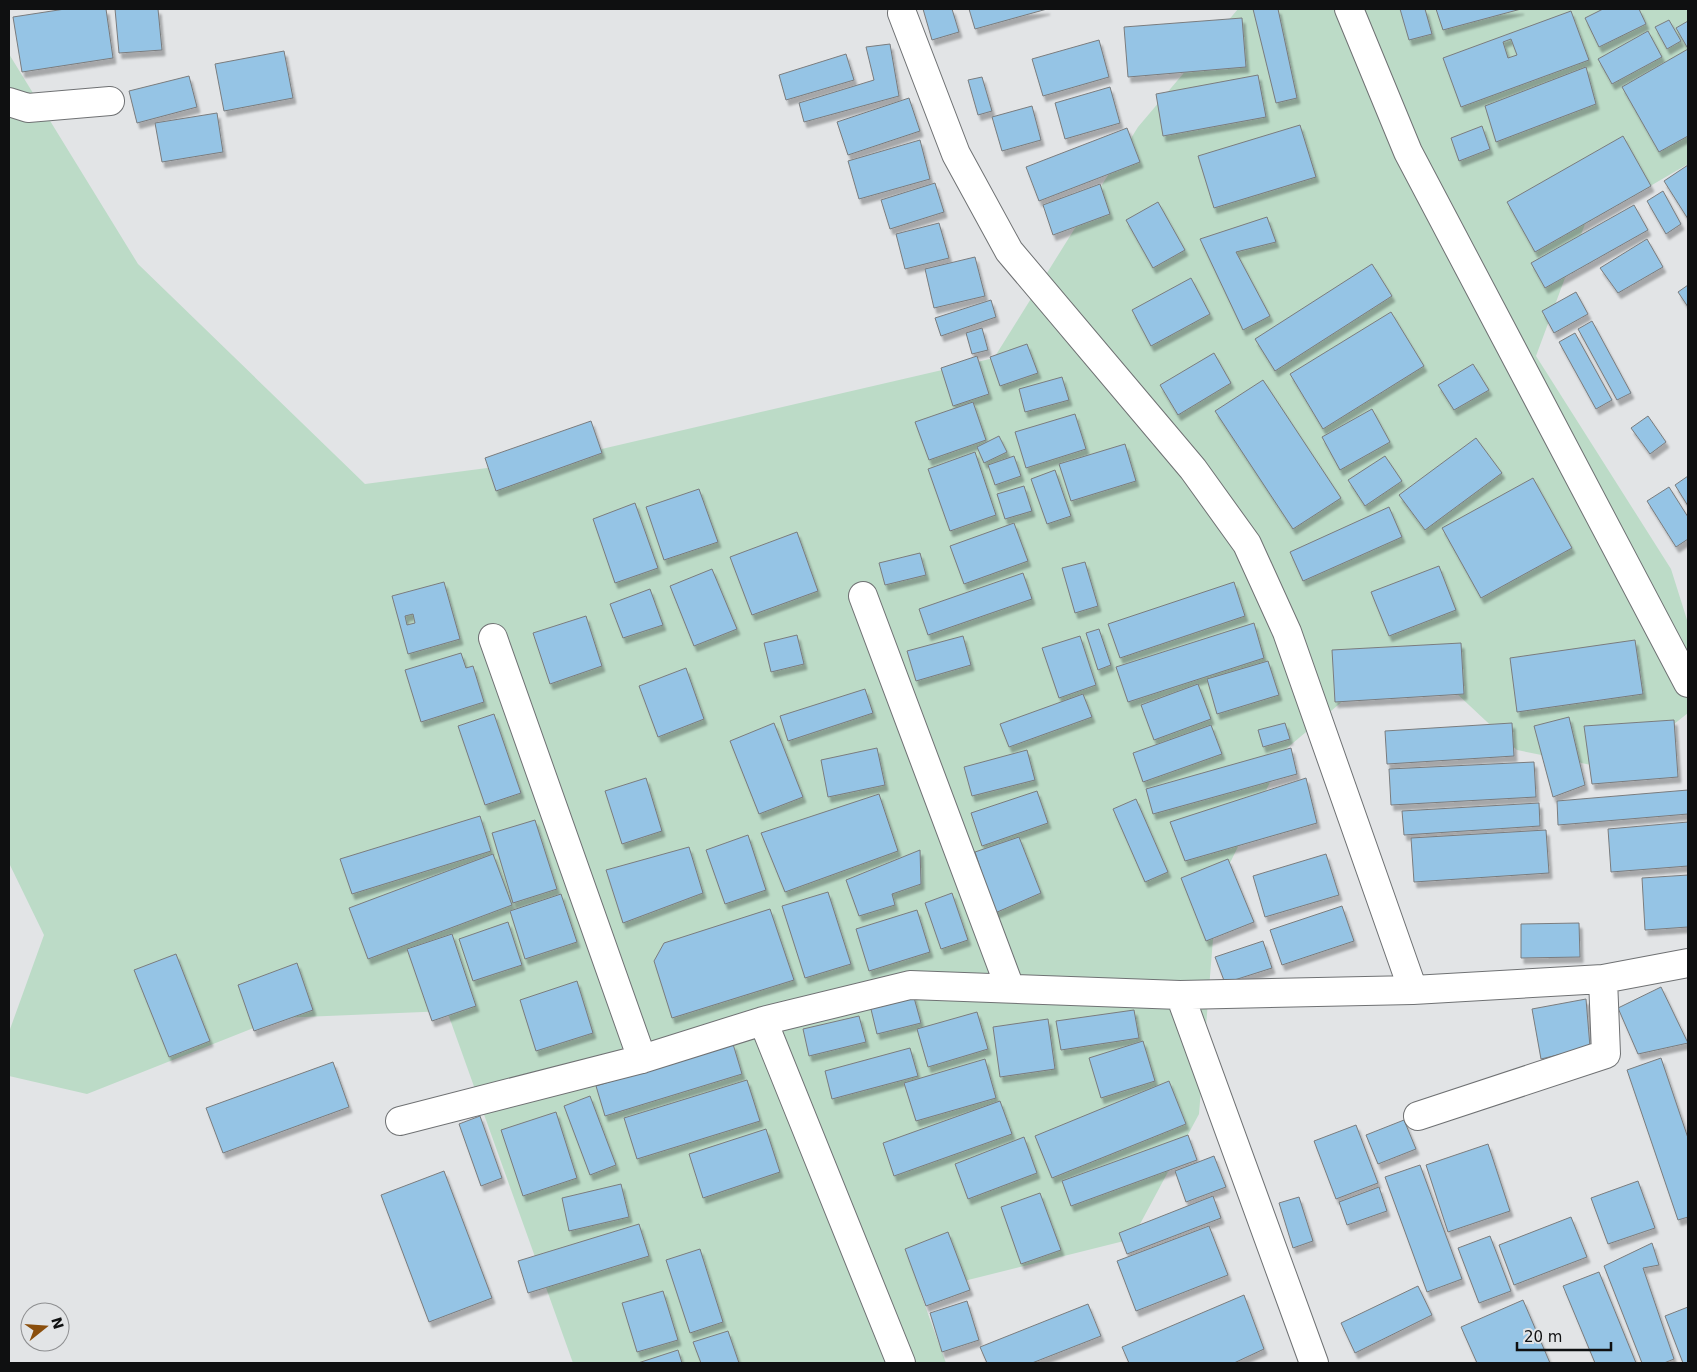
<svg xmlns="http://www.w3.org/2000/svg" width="1697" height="1372" font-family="'DejaVu Sans',sans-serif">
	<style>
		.green { fill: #bcdbc7 }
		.building { fill: #95c4e5; stroke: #7a7c7e; fill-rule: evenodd; filter: url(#shadow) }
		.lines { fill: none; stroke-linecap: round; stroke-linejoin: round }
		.minor-casing { stroke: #6f7173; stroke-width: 30 }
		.minor { stroke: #fff; stroke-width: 28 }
	</style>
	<defs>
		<filter id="shadow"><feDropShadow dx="3" dy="5.5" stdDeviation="1" flood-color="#0004"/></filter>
	</defs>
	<rect width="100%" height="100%" fill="#e2e4e6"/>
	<path class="green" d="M1238 9H1688V164L1585 224 1536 356 1671 569 1688 623V713L1616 770 1517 750 1407 647 1287 748 1217 889 1199 1114 1132 1239 920 1292 946 1363H573L447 1011 279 1018 87 1094 9 1076V1032L44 935 9 863V54L138 264 365 484 563 458 994 358 1138 127Z"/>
	<path class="building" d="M65 9H106L113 58 22 72 13 17Z
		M115 9H158L162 50 119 53Z
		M923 9H952L959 32 932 40Z
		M969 9H1047L975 29Z
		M1253 9H1278L1297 98 1276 103Z
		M1400 9H1425L1432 34 1409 40Z
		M1436 9H1521L1443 30Z
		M1603 9H1639L1646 24 1599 47 1585 18Z
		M1571 11 1589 60 1461 107 1443 58ZM1511 39 1517 55 1508 58 1503 42Z
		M1242 18 1246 67 1128 77 1124 27Z
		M1669 20 1681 41 1667 49 1655 27Z
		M1688 21V46L1687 47 1676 28Z
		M1648 31 1662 57 1612 84 1598 59Z
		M1099 40 1109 77 1043 96 1032 59Z
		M890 44 899 96 804 122 799 103 874 80 866 47Z
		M1688 49V136L1659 152 1622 87Z
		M284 51 293 98 224 111 215 64Z
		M846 54 854 80 786 100 779 75Z
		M1586 67 1596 104 1496 142 1485 106Z
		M1258 75 1266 117 1163 136 1156 94Z
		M189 76 197 107 137 123 129 91Z
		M982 77 992 111 978 115 968 80Z
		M1110 87 1120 123 1065 139 1055 103Z
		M909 98 920 131 848 155 837 122Z
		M1032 106 1041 140 1002 151 992 117Z
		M217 113 223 152 162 162 155 123Z
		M1300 125 1316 177 1214 208 1198 156Z
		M1482 126 1490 149 1459 161 1451 138Z
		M1127 128 1140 162 1039 201 1026 167Z
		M1623 136 1651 186 1535 252 1507 202Z
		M920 140 930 179 859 199 848 161Z
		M1688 165V219L1664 181Z
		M935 183 944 212 890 229 881 200Z
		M1100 184 1110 214 1053 235 1043 205Z
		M1663 191 1681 224 1666 234 1647 201Z
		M1158 202 1185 250 1153 268 1126 220Z
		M1634 205 1648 230 1545 288 1531 263Z
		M1267 217 1276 242 1236 252 1270 316 1243 330 1200 239Z
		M939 223 949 258 905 269 896 234Z
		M1647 239 1663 267 1618 293 1600 268Z
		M975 257 985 296 934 308 925 269Z
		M1372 264 1392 296 1275 371 1255 339Z
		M1191 278 1210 314 1151 346 1132 310Z
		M1688 285V307L1678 292Z
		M1576 292 1588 314 1554 333 1542 311Z
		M991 300 996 317 941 336 935 318Z
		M1391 312 1424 366 1323 429 1290 374Z
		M1592 321 1631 393 1617 400 1578 329Z
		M982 328 988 350 972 354 966 333Z
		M1575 333 1612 400 1596 409 1559 342Z
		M1027 344 1038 373 1000 386 990 357Z
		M1214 353 1231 383 1178 415 1160 385Z
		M977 356 989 394 953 406 941 368Z
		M1473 364 1489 390 1454 410 1438 385Z
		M1062 377 1069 400 1025 412 1019 389Z
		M1263 380 1341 498 1293 529 1215 411Z
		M973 402 986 440 929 460 915 422Z
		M1372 409 1390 442 1340 470 1322 437Z
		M1075 414 1086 449 1026 468 1015 432Z
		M1648 416 1666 442 1650 454 1631 428Z
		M591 421 602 453 496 491 485 458Z
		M999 436 1007 452 984 463 977 447Z
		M1476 438 1502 473 1425 530 1399 495Z
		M1125 444 1136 481 1071 501 1059 464Z
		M975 452 996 515 950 531 928 469Z
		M1014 456 1021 476 995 485 988 465Z
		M1385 456 1402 481 1365 506 1348 480Z
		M1055 470 1071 516 1047 524 1031 479Z
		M1688 476V506L1675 485Z
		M1533 478 1572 548 1481 598 1442 528Z
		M1024 486 1032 511 1005 519 997 494Z
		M1669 487 1688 517V539L1676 547 1647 501Z
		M699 489 718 542 664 560 646 507Z
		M635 503 658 568 615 583 593 519Z
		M1389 507 1402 537 1303 581 1290 552Z
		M1014 523 1028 561 964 584 950 546Z
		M797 532 818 591 752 615 730 557Z
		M920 553 926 575 885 585 879 563Z
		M1085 562 1098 606 1075 613 1062 568Z
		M1439 566 1456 610 1389 636 1371 592Z
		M712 569 737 629 694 646 670 586Z
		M1023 573 1032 599 928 635 919 609Z
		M444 582 460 639 408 654 392 596Z
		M1234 582 1245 616 1120 658 1108 624Z
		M650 589 663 625 623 638 610 604Z
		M413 614 415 623 407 625 405 616Z
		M586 616 602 666 550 684 533 633Z
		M1254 623 1264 658 1128 702 1116 667Z
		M1099 629 1111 665 1098 670 1086 633Z
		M797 635 804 664 771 672 764 643Z
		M963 636 971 665 916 681 907 651Z
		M1080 636 1096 685 1059 698 1042 648Z
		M1635 640 1643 694 1517 712 1510 658Z
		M1461 643 1464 694 1335 702 1332 650Z
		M461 653 466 668 473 666 484 702 421 722 405 670Z
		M1268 661 1279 695 1217 714 1207 679Z
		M686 668 704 719 658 737 639 686Z
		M1198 684 1211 719 1154 740 1141 705Z
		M865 689 873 713 788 741 780 716Z
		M1083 694 1092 717 1009 747 1000 724Z
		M494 714 521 793 485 805 458 726Z
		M1569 717 1585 785 1553 797 1534 726Z
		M1674 720 1678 777 1592 784 1584 726Z
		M774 723 803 797 759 814 730 741Z
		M1285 723 1290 739 1263 747 1258 730Z
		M1512 723 1514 756 1387 764 1385 731Z
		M1211 725 1222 754 1143 782 1133 753Z
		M877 748 885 785 828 797 821 760Z
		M1291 748 1297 774 1153 814 1146 789Z
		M1027 750 1035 780 972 796 964 767Z
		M1534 762 1536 797 1391 805 1389 769Z
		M646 778 662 831 622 844 605 791Z
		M1306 778 1317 823 1185 861 1170 822Z
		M1688 790V814L1558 825 1557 801Z
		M1037 791 1048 823 982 846 971 813Z
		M879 794 898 851 785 892 761 833Z
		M1136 799 1168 872 1145 882 1113 809Z
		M1539 803 1540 826 1404 835 1402 811Z
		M480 816 491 851 352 894 340 859Z
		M535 820 557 889 513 903 492 833Z
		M1688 822V866L1611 872 1608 829Z
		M1546 830 1549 873 1414 882 1411 838Z
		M748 835 766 890 725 904 706 850Z
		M1019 837 1041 893 995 913 975 852Z
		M689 847 703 893 623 923 606 870Z
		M920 850 921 884 892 894 895 905 859 916 846 880Z
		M493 854 512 905 368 959 349 908Z
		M1326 854 1339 895 1265 917 1253 876Z
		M1228 859 1254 922 1206 941 1181 878Z
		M1688 875V927L1645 930 1642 878Z
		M828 892 851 964 805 978 782 906Z
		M952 893 968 940 941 949 925 903Z
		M561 894 577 942 525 959 510 911Z
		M1342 906 1354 941 1282 965 1270 930Z
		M770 909 794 980 672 1018 654 961 664 943Z
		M917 910 930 952 869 971 856 929Z
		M508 922 522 965 473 981 459 939Z
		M1579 923 1580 957 1521 958V924Z
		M452 934 476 1006 432 1021 407 949Z
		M1263 941 1272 968 1225 983 1215 957Z
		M176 954 210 1041 169 1057 134 970Z
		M297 963 313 1010 254 1031 238 985Z
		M577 981 593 1033 536 1051 520 1000Z
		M1661 987 1688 1043 1638 1054 1618 1008Z
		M913 994 921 1023 877 1034 870 1005Z
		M1586 999 1590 1047 1541 1059 1532 1009Z
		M1134 1010 1139 1038 1061 1050 1056 1021Z
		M977 1012 988 1049 928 1067 917 1029Z
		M859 1016 866 1042 809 1056 803 1029Z
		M1048 1019 1055 1069 1000 1077 993 1027Z
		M1143 1041 1155 1081 1101 1098 1089 1058Z
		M733 1044 742 1074 605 1116 596 1086Z
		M910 1048 918 1076 832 1099 825 1071Z
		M1661 1058 1688 1138V1217L1678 1220 1627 1070Z
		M985 1059 996 1098 916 1121 904 1083Z
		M333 1062 349 1107 223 1153 206 1108Z
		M747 1080 760 1121 637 1159 624 1118Z
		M1169 1081 1186 1124 1052 1178 1035 1136Z
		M590 1096 616 1165 590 1175 564 1106Z
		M1000 1101 1012 1134 894 1176 883 1143Z
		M556 1112 577 1178 523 1196 501 1130Z
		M480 1116 502 1178 481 1186 459 1124Z
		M1404 1120 1416 1149 1378 1164 1366 1135Z
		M1356 1125 1378 1183 1336 1199 1314 1141Z
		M766 1129 780 1172 703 1198 689 1154Z
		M1188 1135 1197 1160 1071 1206 1062 1181Z
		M1024 1137 1037 1173 968 1199 955 1164Z
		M1488 1144 1510 1211 1448 1232 1426 1165Z
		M1214 1156 1226 1187 1186 1202 1175 1171Z
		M1420 1165 1462 1279 1427 1292 1385 1177Z
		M444 1171 492 1298 429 1322 381 1195Z
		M1638 1181 1655 1228 1608 1244 1591 1198Z
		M621 1184 629 1217 569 1231 562 1198Z
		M1379 1187 1387 1211 1347 1225 1339 1202Z
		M1040 1193 1061 1250 1021 1264 1001 1207Z
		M1213 1196 1221 1218 1127 1254 1119 1233Z
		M1299 1197 1313 1241 1293 1248 1279 1203Z
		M1571 1217 1587 1257 1514 1285 1499 1245Z
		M639 1224 649 1256 528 1293 518 1261Z
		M1209 1226 1228 1275 1136 1311 1117 1261Z
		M948 1232 970 1290 926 1306 905 1249Z
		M1490 1236 1511 1291 1479 1303 1458 1248Z
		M1652 1243 1659 1265 1643 1268 1674 1359 1664 1363H1642L1604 1266Z
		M700 1249 723 1322 690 1333 666 1260Z
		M1599 1272 1636 1363H1595L1563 1286Z
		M1418 1286 1432 1315 1355 1353 1341 1323Z
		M663 1291 678 1340 637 1352 622 1303Z
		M1244 1295 1264 1349 1234 1363H1129L1122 1347Z
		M1523 1300 1550 1363H1477L1461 1327Z
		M967 1301 979 1340 942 1352 930 1313Z
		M1088 1304 1101 1336 1032 1363H987L980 1347Z
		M1688 1307V1363H1683L1665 1316Z
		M728 1331 739 1363H701L693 1342Z
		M678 1350 682 1363H638Z"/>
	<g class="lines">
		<g class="minor-casing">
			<path id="minor" d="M1349 9 1408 152 1688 683
				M902 13 956 154 1009 251 1193 469 1247 544 1287 632 1413 990
				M9 102 28 108 110 101
				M863 596 1010 988
				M493 638 642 1059
				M1180 995 1314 1363
				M763 1021 901 1363
				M1418 1116 1606 1054 1603 979
				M400 1121 642 1059 763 1021 910 985 1180 995 1413 990 1603 979 1688 963"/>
		</g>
		<use href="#minor" class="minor"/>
	</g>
	<rect width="1697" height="1372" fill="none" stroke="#0f1011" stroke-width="20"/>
	<g transform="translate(45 1327) rotate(73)"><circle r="24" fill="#e2e4e6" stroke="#8e8f91"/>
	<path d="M0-4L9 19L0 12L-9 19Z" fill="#8a4e0c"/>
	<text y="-8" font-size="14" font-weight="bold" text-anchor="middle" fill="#0f1011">N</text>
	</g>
	<path d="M1517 1342v8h94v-8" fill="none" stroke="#0f1011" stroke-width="2.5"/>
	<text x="1524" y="1342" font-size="15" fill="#0f1011" stroke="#e2e4e6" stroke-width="4" paint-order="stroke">20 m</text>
</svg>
